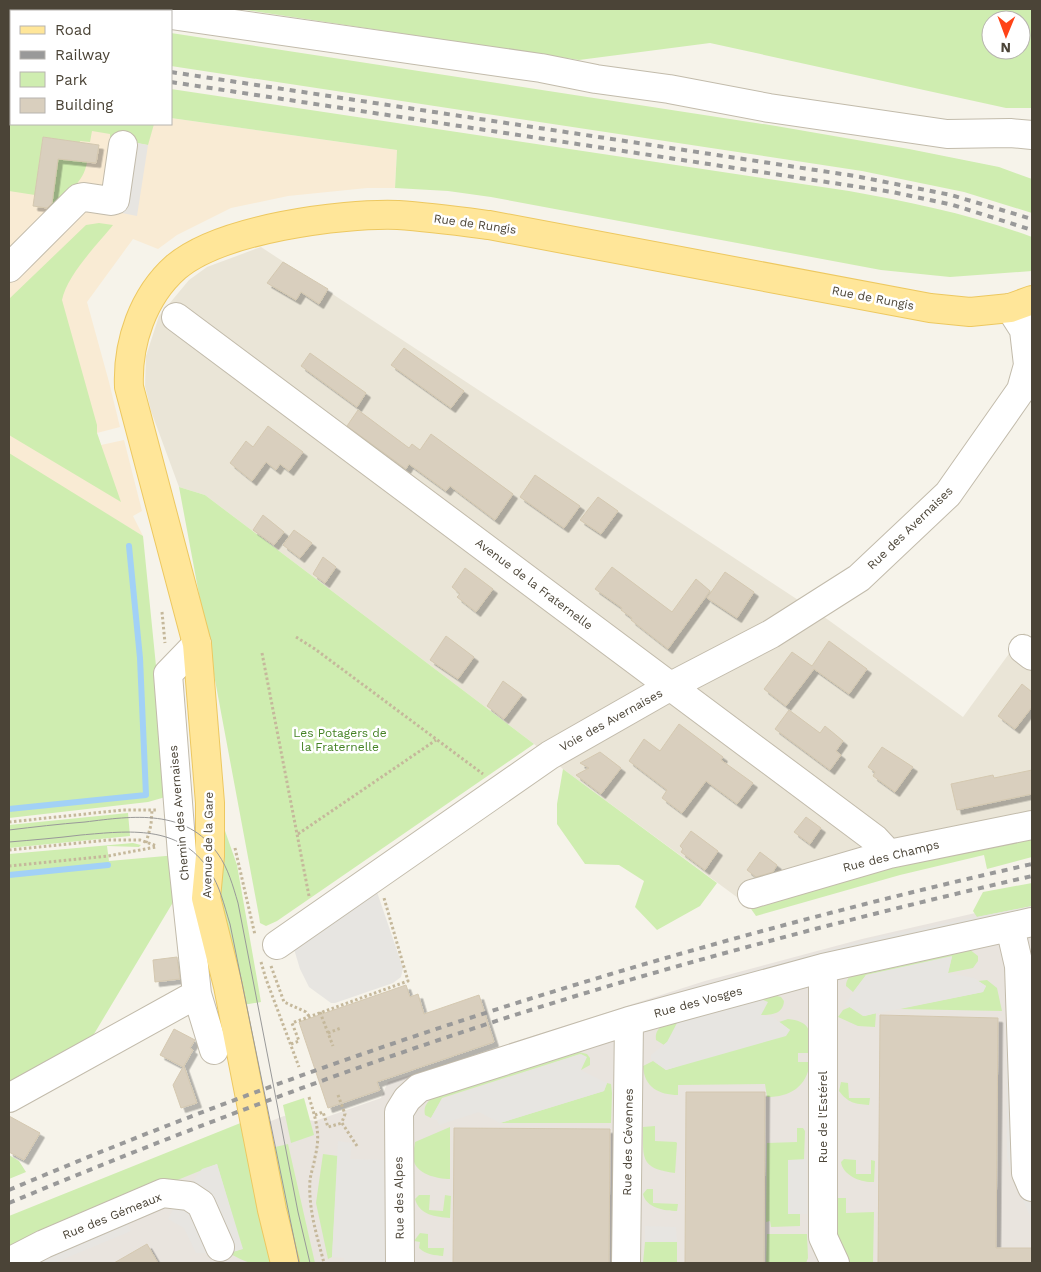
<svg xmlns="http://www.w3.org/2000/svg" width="1041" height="1272" font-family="'Work Sans',sans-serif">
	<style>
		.residential { fill: #eae5d7 }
		.commercial { fill: #f9ebd4 }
		.industrial { fill: #e9e4de }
		.green { fill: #cfedb0; fill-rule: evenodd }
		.parking { fill: #e7e5e1 }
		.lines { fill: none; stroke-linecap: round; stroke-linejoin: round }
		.stream { stroke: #a2d1f6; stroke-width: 6 }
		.building { fill: #d9cfbe; stroke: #d4c8b0; filter: url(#shadow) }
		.minor-casing { stroke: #c2bbab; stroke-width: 30 }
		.major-casing { stroke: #edc860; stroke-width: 30 }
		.path { stroke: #c5b89b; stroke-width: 3; stroke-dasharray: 2.5 2.5; stroke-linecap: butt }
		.minor { stroke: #fff; stroke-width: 28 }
		.major { stroke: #ffe699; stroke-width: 28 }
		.tram { stroke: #999; stroke-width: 1 }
		.rail { stroke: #999; stroke-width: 4; stroke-dasharray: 6 6; stroke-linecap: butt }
		.labels { text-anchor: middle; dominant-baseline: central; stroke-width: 5; stroke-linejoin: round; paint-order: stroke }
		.street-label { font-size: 12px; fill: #4b4437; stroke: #fff }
		.park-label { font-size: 12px; fill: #448224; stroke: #fff }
	</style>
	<defs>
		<filter id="shadow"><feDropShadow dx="4.5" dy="4.5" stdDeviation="0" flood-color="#0004"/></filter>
	</defs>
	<rect width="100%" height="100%" fill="#f6f3ea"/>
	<path class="residential" d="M261 247 827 619 963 717 1024 633 1032 640V834L960 850 749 906 563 769 534 744 205 495 179 487 151 411 145 386 146 356 159 316 189 280 207 267Z"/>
	<path class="commercial" d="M9 94 11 95V124H171V118L397 150 395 188H367L288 196 231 208 177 235 158 249 133 239 87 302 109 382 120 427 97 433 101 445 124 440 142 511 133 516 143 536 9 455Z"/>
	<path class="industrial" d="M1032 900V1263H9V1232L245 1131 284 1116 315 1121 381 1098 388 1082 705 981 862 939Z"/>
	<path class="green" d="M9 9 35 11H11V42L9 41Z
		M239 9H1032V108H1006L710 43 579 60ZM991 20H1021V50H991Z
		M171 33 776 126 909 149 999 167 1032 179V213L964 192 862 171 171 66Z
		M171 89 849 191C911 202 973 215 1032 237V271L950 277 881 270 491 197 448 191 395 188 397 150 171 118Z
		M9 99 11 100V124H154L148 145 110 139V134L92 131 90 142 80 141 78 161 87 162C84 183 65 195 51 208L61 140 43 137 35 195 9 191Z
		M99 223 113 225C97 245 67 275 62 300L97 425V433L121 502 9 435V299L86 225Z
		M9 453 143 536 169 796 148 802 9 818Z
		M179 487 205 495 534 744 277 921 266 926 260 923 259 916Z
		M563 769 717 883 700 906 657 930 635 907 644 881 619 865 585 864 557 824V804Z
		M128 813 130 836 9 848V825Z
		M224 828 237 865 261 1002 243 1005 219 901Z
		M1032 834V857L987 869 984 855 900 875 756 916 749 906 960 850Z
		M133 843 141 845 139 847 107 846 109 861 177 855 181 889 91 1039 9 1085V854Z
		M1032 883V906L977 917 973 911 983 892Z
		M969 949 978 956V961L973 968 948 973 952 957 866 975 853 992 846 986C846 978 852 974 858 969Z
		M987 980 997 988 1002 1011 900 1009 983 992 986 986 978 981Z
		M773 995 781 997 784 1001C783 1014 772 1015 761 1015L667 1042 664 1045 656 1040C655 1032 658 1029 664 1024Z
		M850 1007 865 1016 876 1013 875 1027 858 1026 838 1017 843 1010Z
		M788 1019C813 1022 810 1032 810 1053H798V1062H810C807 1087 790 1097 767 1097L765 1084 678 1085V1095C659 1095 644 1087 643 1066L653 1061 666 1070 790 1030 779 1022Z
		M575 1051 587 1054 590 1058V1065L581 1070 580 1054 442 1098 431 1118 425 1115C423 1105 428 1102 435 1095Z
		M841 1082 848 1083 849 1098H870L869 1105C855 1104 848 1103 839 1091Z
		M607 1083 611 1084 612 1093 611 1123H500L604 1091Z
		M304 1098 314 1135 291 1143 283 1105Z
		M243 1122 272 1261C254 1267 245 1262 229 1253L242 1249 217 1164 9 1248V1216Z
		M655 1126V1141L676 1142 677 1143 675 1173C640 1168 643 1159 643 1127Z
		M450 1127V1179C437 1179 415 1174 413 1158 412 1153 415 1147 415 1142Z
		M797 1128H803L805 1131 804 1160H789V1214H800V1226L771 1227 770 1221 766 1222 767 1143 797 1142Z
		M288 1144 315 1263H294L271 1148Z
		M323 1154 338 1156 332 1257 328 1259 316 1203Z
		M9 1155 19 1161 26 1172 9 1179Z
		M844 1159 856 1160V1174H871V1160L875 1161 874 1182C862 1183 843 1176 841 1162Z
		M647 1189H653V1203L678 1204 677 1211C665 1211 646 1208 643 1194Z
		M419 1195H430L429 1210 443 1211 445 1195 451 1196 450 1218C436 1217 419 1215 415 1199Z
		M838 1198H846V1213L874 1212 873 1263H849L835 1240 832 1203Z
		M420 1233 428 1234V1248H444L443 1256C435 1255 426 1255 419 1248L420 1242 414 1241Z
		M767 1234H807L808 1258 806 1263H766Z
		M645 1242H677V1263H643Z"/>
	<path class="parking" d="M133 142 148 145 137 216 122 213Z
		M377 892 403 968 401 977 393 983 335 1003H331L309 987 300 969 294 949Z
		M1032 906V914L684 997 690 988 877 937Z
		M952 956 948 973 974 978 986 986 983 992 863 1016 845 1004 866 975Z
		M761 999 768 1002 761 1015 773 1017 790 1030 786 1036 666 1070 651 1059V1055L667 1042 677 1023Z
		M1013 1005 1019 1177 1032 1207V1220L1013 1179 1007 1157 1006 1006Z
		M581 1054 587 1057 581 1070 607 1083 604 1091 500 1123 479 1112 439 1125 437 1120 431 1118 442 1099Z
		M338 1141 352 1143 350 1159 387 1160V1263H344V1258L332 1257Z
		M807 1159V1214H788V1160Z
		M217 1164 243 1249 229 1253H196L184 1228 168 1219 175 1206 202 1169Z
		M124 1217 131 1231 54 1263H18Z
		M645 1226 676 1227 677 1242H645Z"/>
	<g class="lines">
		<path class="stream" d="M9 809 146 795 140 658 129 546
			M9 875 108 865"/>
	</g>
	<path class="building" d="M43 137 99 145 96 163 58 159 52 203 47 208 33 206Z
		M283 262 328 289 319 304 301 292 296 300 267 283Z
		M404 348 464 391 451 408 391 365Z
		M310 353 366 393 357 407 301 366Z
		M358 410 409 448 412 444 420 450 431 434 513 494 495 520 450 486 446 491 409 464 406 469 347 426Z
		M268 426 303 452 289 471 280 464 276 470 266 462 252 481 230 463 246 441 253 447Z
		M535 475 580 506 564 528 520 497Z
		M598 497 618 511 601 534 580 520Z
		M263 515 284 532 274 545 253 530Z
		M294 530 312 543 300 558 283 545Z
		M323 557 336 567 325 583 313 574Z
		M612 567 672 612 696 579 710 591 668 649 631 620 632 618 621 610 622 608 595 589Z
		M465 568 493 589 476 612 457 597 460 594 452 587Z
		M725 572 754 592 737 618 707 598Z
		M446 636 474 657 458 679 430 660Z
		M829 641 867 669 849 694 814 669 786 706 764 689 792 652 812 666Z
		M503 681 522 695 504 719 487 706Z
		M1022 684 1032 692V707L1015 729 998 716Z
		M789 710 820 733 825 726 843 741 836 751 841 755 830 770 775 729Z
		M679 724 723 757 721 760 753 783 737 804 706 781 682 813 662 798 667 790 629 761 644 739 660 751Z
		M882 747 913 767 895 792 873 776 875 772 868 767Z
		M600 752 621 768 601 794 576 775 589 768 580 763Z
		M1032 770V794L957 810 951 784 993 775 994 778Z
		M806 817 821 828 810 844 794 832Z
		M691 831 718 851 705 870 681 852 683 849 680 846Z
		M760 852 777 865 773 872 756 877 747 870Z
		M177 957 180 979 155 982 153 960Z
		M406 985 410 997 418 994 424 1014 479 995 494 1042 377 1082 380 1090 328 1108 299 1022Z
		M880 1015 998 1018 996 1248H1032V1263H878Z
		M174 1029 195 1040 190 1048 193 1050 184 1066 197 1103 181 1108 173 1085 183 1067 160 1055Z
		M686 1092H765L764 1263H685Z
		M9 1116 40 1133 24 1160 9 1152Z
		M454 1128 610 1129 609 1263H453Z
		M147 1244 158 1263H114Z"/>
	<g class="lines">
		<g class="minor-casing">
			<path id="minor" d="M127 9 138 10
				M171 15 541 68 596 79 669 89 769 108 947 134 1010 133 1032 135
				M9 268 79 198 84 197 111 201 115 200 123 145
				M176 317 875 839 889 854
				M197 644 168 674 182 854 197 994 214 1050
				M1023 649 1032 656
				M752 894 889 854 1032 825
				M1010 927 1019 966 1026 1173 1032 1187
				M277 945 550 755 671 686 771 634 859 578 948 494 1021 390 1028 365 1024 330 1010 308
				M823 968V1237L835 1263
				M9 1098 197 994
				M9 1262 44 1244 163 1193 189 1196 201 1204 220 1247
				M400 1263 399 1112 407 1099 419 1088 629 1021 823 968 1032 922
				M626 1263 629 1021"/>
		</g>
		<g class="major-casing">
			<path id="major" d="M285 1263 272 1210 228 986 206 898 210 856V803L197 644 129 387C127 343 143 296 176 267 221 229 340 213 398 215 428 217 458 221 489 225L930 308 970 312 1010 308 1032 300"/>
		</g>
		<path class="path" d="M162 612 165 643
			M296 637 315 649 483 774
			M262 653 309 896
			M9 822 123 810H156
			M298 834 436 740
			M146 843 151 825 152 810
			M235 848 255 935
			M9 850 108 840H140L157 846
			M9 866 108 856 156 847
			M261 962 266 979 299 1067
			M271 966 284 1002 306 1012 309 1016
			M320 1012 333 1046
			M328 1033 341 1028
			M291 1044 299 1041 292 1023 408 981 384 898
			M338 1095 345 1114 342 1122
			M309 1097C316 1120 321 1134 315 1157 314 1165 311 1172 310 1180 308 1208 317 1236 324 1263
			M315 1115 323 1112 328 1127 342 1123
			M342 1123 357 1146"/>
		<use href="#minor" class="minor"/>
		<use href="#major" class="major"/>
		<path class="tram" d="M9 830C34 827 59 824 85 822 133 816 186 808 218 854 228 868 233 886 238 903L298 1212 310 1263
			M9 842C33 840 57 838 81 835 129 831 179 824 209 870 220 886 224 905 230 924L299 1263"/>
		<path class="rail" d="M9 48H11
			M9 58H11
			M171 72 855 176 951 195 1032 219
			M171 82 892 192 953 205 1032 230
			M9 1190C338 1050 683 943 1032 864
			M9 1203C208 1120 412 1044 619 983 756 943 893 908 1032 876"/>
	</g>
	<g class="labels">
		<g class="street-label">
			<text transform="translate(475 224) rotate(8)">Rue de Rungis</text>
			<text transform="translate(873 298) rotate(11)">Rue de Rungis</text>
			<text transform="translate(910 528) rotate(-44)">Rue des Avernaises</text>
			<text transform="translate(534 584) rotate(37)">Avenue de la Fraternelle</text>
			<text transform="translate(611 720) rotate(-29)">Voie des Avernaises</text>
			<text transform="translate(179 813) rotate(-95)">Chemin des Avernaises</text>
			<text transform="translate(208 845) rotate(-89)">Avenue de la Gare</text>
			<text transform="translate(891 856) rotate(-14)">Rue des Champs</text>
			<text transform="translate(698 1002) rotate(-15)">Rue des Vosges</text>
			<text transform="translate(823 1117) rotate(-90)">Rue de l'Estérel</text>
			<text transform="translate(628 1142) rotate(-89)">Rue des Cévennes</text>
			<text transform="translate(399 1198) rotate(-91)">Rue des Alpes</text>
			<text transform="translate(112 1216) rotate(-22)">Rue des Gémeaux</text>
		</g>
		<g class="park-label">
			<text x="340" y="733">Les Potagers de<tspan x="340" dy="14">la Fraternelle</tspan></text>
		</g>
	</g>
	<rect width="1041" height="1272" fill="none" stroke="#4b4437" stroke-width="20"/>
	<rect x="10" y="10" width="162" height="115" fill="#ffffff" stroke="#b7b4af"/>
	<rect x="20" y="26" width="25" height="8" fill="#ffe699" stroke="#b7b4af"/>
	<text x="55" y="35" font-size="15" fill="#4b4437">Road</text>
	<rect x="20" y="51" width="25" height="8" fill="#999999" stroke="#b7b4af"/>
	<text x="55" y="60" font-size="15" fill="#4b4437">Railway</text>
	<rect x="20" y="72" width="25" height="15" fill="#cfedb0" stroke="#b7b4af"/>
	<text x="55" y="85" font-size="15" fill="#4b4437">Park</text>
	<rect x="20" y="98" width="25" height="15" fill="#d9cfbe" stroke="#b7b4af"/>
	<text x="55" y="110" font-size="15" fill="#4b4437">Building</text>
	<g transform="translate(1006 35) rotate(181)"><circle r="24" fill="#ffffff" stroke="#b7b4af"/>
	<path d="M0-4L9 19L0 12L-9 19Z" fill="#ff4317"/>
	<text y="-8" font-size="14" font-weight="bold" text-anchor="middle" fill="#4b4437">N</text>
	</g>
</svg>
